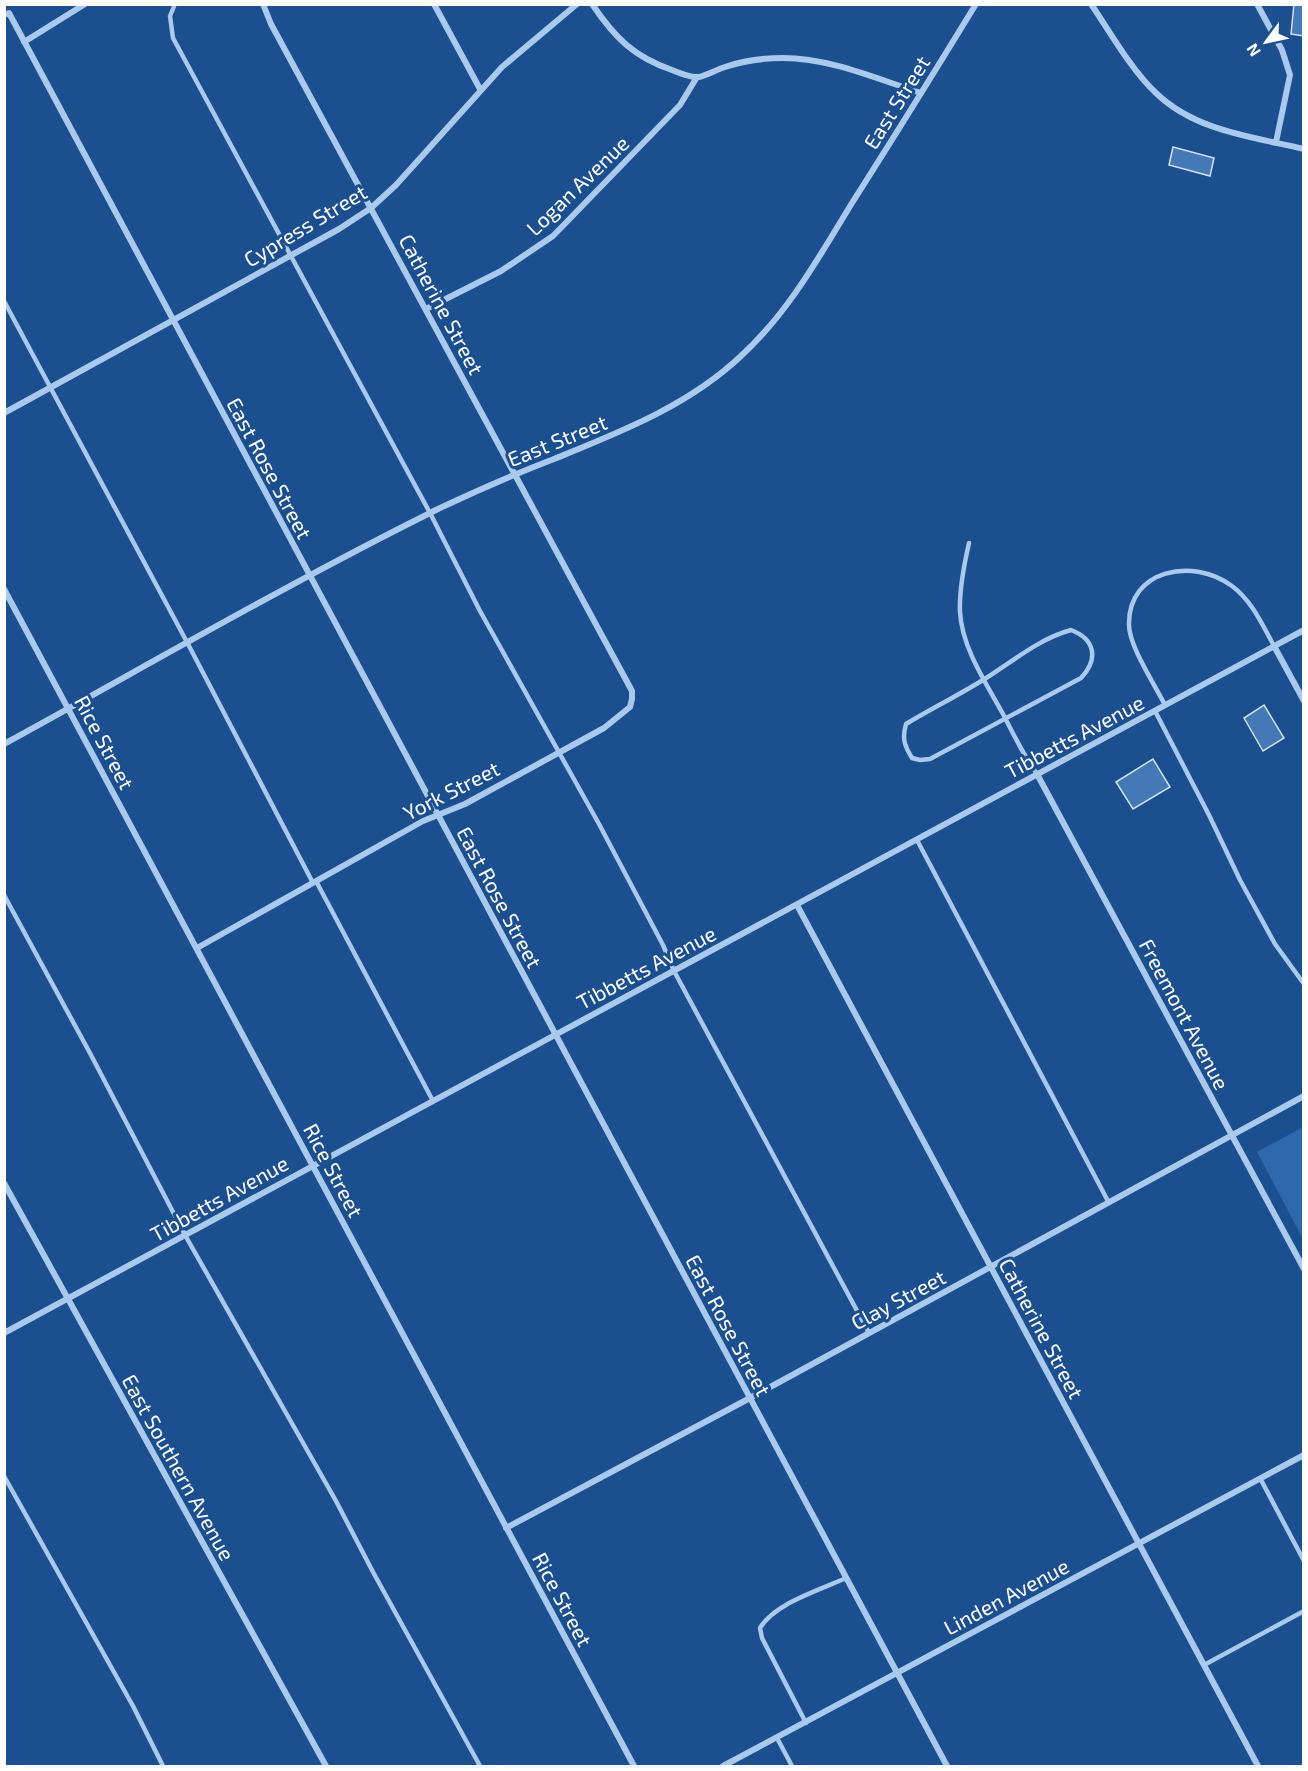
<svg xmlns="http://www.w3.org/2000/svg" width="1308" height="1771" font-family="'Exo 2',sans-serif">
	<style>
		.green { fill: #2e69ad }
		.building { fill: #4478b7; stroke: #cfe3fa; stroke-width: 1.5 }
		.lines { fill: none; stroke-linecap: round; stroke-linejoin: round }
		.lane { stroke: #a9c9ee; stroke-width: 4.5 }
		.street { stroke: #a9c9ee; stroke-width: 6 }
		.labels { text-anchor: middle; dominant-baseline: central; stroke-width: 6; stroke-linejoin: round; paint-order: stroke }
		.street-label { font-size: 21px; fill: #fff; stroke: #1b4f8f }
	</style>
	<rect width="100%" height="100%" fill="#1b4f8f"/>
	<path class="green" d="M1303 1127V1239L1257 1152Z"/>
	<path class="building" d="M1294 4H1304V36L1291 34Z
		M1173 147 1214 158 1210 176 1169 165Z
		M1264 705 1284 738 1263 751 1244 718Z
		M1153 759 1170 787 1133 809 1116 782Z"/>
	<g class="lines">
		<path class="lane" d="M175 4 170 16 173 38 430 513 480 611 599 824 663 945 674 971 869 1333
			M4 301 188 644 313 883
			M969 543C964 565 959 590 960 612 962 648 986 683 1003 714 1014 735 1023 755 1037 774
			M1071 630C1095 639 1099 659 1081 678L930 759 920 760 912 758C904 745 902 738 906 724 931 709 957 696 983 680 1011 663 1038 639 1071 630Z
			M1165 705C1155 685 1129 646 1129 625 1128 569 1193 557 1232 586 1252 601 1262 624 1274 646
			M1155 711 1209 815 1240 880 1275 944 1304 984
			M917 840 1109 1203
			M316 881 433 1101
			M4 895 91 1055 185 1235 336 1501 373 1572 480 1766
			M4 1476 133 1706 163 1766
			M1260 1478 1304 1561
			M1204 1665 1304 1611
			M806 1723 762 1638 760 1628C775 1603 820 1590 846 1578
			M777 1738 792 1766"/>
		<path class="street" d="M434 4 480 89
			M592 4C615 38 634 57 672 70 679 73 691 78 699 77 707 75 716 70 725 67 743 61 764 58 783 58 830 58 877 79 921 93
			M1091 4C1110 32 1132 71 1156 93 1195 131 1253 137 1304 149
			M1257 4 1282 50 1290 75 1276 142
			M4 15 9 13 947 1766
			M24 42 85 4
			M426 309 501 271 553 236 680 105 697 77
			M4 413 339 229 371 208 396 185 502 67 577 4
			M4 589 634 1766
			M1274 646 1304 701
			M4 744C148 665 291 582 438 509 476 491 515 474 554 459 620 432 688 406 741 356 788 313 819 257 852 203 894 137 935 71 976 4
			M1037 774 1304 1269
			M797 905 1258 1766
			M197 948 423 821 465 804 604 728 630 707 632 699V691L271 24 263 4
			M4 1183 326 1766
			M4 1333 1304 630
			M506 1528 750 1398 1304 1096
			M723 1766 1304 1455"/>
	</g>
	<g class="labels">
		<g class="street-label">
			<text transform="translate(896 102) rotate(-58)">East Street</text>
			<text transform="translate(577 185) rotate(-44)">Logan Avenue</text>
			<text transform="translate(305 225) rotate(-31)">Cypress Street</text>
			<text transform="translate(442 304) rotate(62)">Catherine Street</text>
			<text transform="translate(557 440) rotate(-22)">East Street</text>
			<text transform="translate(270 468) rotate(62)">East Rose Street</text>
			<text transform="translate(1074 736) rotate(-28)">Tibbetts Avenue</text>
			<text transform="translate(105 742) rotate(62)">Rice Street</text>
			<text transform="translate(451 790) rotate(-27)">York Street</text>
			<text transform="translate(500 897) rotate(62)">East Rose Street</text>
			<text transform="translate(646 967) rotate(-28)">Tibbetts Avenue</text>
			<text transform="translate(1185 1014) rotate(62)">Freemont Avenue</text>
			<text transform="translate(334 1170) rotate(62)">Rice Street</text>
			<text transform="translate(219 1198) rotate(-29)">Tibbetts Avenue</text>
			<text transform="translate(898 1299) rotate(-28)">Clay Street</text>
			<text transform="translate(729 1325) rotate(62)">East Rose Street</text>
			<text transform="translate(1042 1328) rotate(62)">Catherine Street</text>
			<text transform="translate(179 1467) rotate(61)">East Southern Avenue</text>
			<text transform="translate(1006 1596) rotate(-28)">Linden Avenue</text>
			<text transform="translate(563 1599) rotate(62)">Rice Street</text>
		</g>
	</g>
	<rect width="1308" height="1771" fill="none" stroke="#ffffff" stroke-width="12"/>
	<g transform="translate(1266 42) rotate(237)" stroke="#1b4f8f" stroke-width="4.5" paint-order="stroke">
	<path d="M0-4.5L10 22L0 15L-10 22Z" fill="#ffffff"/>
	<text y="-9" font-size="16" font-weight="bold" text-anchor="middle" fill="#ffffff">N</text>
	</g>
</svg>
